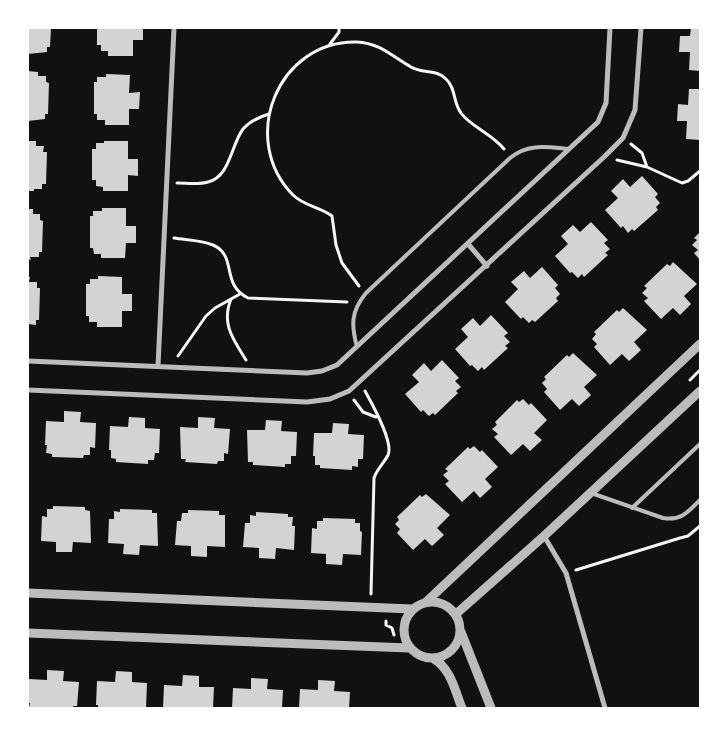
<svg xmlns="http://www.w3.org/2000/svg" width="728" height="736" font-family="'Exo 2',sans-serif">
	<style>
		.building { fill: #d3d3d3 }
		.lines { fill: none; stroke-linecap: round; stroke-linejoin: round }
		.path { stroke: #f5f5f5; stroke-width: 3 }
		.service { stroke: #bcbcbc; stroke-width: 4 }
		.minor { stroke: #bcbcbc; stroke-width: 5 }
		.tertiary { stroke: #bcbcbc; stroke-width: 9 }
	</style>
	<rect width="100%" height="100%" fill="#111"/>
	<path class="building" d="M28 28H51L50 47H47V52L28 54Z
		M97 28H143V40H133V56H108V51H101V45H97Z
		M691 28H700V71L689 70 690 52H679L680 36H690Z
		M28 71 38 72V76H46V82L49 83 48 114H45V119L28 121Z
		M106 74 130 75 129 93 140 92 139 109H129V125H105V120H97V114H94V82H97V77H106Z
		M689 89H700V140L686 139 687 121H677L678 104 688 105Z
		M28 141H36V146H44L43 152H47L46 184H42V189H34V191H28Z
		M104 141H128V159H138V176L128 175V191H103V187L96 186V180H92V149H96V143H104Z
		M642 176 658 194 655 197 660 203 656 207 658 210 634 231 632 229 628 233 623 226 621 228 605 210 618 198 611 191 623 179 630 187Z
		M102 208H126V226H136V243H126L125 258H101V254H94L93 248H90V216H93V211H102Z
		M28 209H33V214H40V220L43 221 42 252H39V257H30L31 260 28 259Z
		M591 222 608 240 604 243 610 249 605 253 608 255 584 277 582 274 578 278 572 272 570 273 555 256 568 244 561 236 573 225 580 232Z
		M700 232V260L694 253 698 250 692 245 697 240 694 238Z
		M673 262 697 284 684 296 691 304 680 315 673 308 661 319 644 301 648 298 642 293 647 288 644 286 667 264 670 266Z
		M542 267 558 285 555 288 560 294 556 298 558 301 535 322 532 320 529 323 523 317 521 319 505 302 518 289 511 282 524 271 530 278Z
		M98 276 122 277V294H132V311H122V327H97V322H89V316H86V284H90V279H98Z
		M28 277H30L29 282H37V288H40L39 320H36V325L28 324Z
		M623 308 647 330 634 342 641 350 629 361 622 354 610 365 594 347 597 344 592 339 596 334 594 332 617 310 619 312Z
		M491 315 508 333 504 336 510 342 505 346 508 348 484 370 482 367 478 371 472 365 470 366 455 349 468 337 461 329 473 318 480 326Z
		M573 353 597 375 584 387 591 395 579 406 572 399 560 410 544 392 547 389 542 383 546 379 544 377 567 355 569 357Z
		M442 360 459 378 455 381 461 387 456 391 458 393 435 415 433 413 429 416 423 410 421 412 405 394 419 382 412 375 424 363 431 371Z
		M523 399 529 405 531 403 547 420 534 433 542 440 530 451 523 444 511 455 494 437 498 434 492 429 497 425 495 422 517 400 519 402Z
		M64 411 81 412 80 422 96 423 95 448 90 447V455H84L83 458 52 457V454L46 453 47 445H45L46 421 64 422Z
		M129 417 145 418V428L160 429 159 453H155L154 460H148V464L116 462V459L111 458V450H109L110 426 128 427Z
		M198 417 215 418 214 428 230 429 228 454 224 453V461H218L217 464 185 462 186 459H181L180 427 198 428Z
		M266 420 282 421 281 431 297 432 296 456H291V464H285V467L253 465V462H248L247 430H265Z
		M333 423 349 424 348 434 364 435 363 459H358V467L352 466V470L320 468V465H315V456H313L314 433H332Z
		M474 446 480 452 482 450 498 467 485 479 492 487 480 498 474 491 462 502 445 484 449 481 443 475 448 471 445 469 468 447 470 449Z
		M426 494 450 515 437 528 444 535 432 546 425 539 413 550 397 533 400 529 395 524 399 520 397 517 420 495 422 497Z
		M53 506 85 507V510L90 511 91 543 73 542 72 552H56V542L41 541 42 516 47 517V509H53Z
		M120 509 152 510V513H157L158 546 140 545 139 555 123 554 124 544 108 543 109 519H114V511L120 512Z
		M188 510 219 511V515H225V547L207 546V557L191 556V546L175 545 177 521H181L182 513H188Z
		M256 512 288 514V517H293L292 526H295L294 550 276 548 275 559 259 558V548L243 547 245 523H250V515L256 516Z
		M323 518 355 519V523H360V531L362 532 361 555 343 554 342 565 326 564V554L311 553 312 528 317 529V521H323Z
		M47 670 64 671 63 681 79 682 77 706H73V708H29L30 703H28L29 679 47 680Z
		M116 671 132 672V682L147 683 146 708H98V705H96L97 681 115 682Z
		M183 675 199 676V687H214L213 708H163L164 685 182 686Z
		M251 678 268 679 267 689 283 690 282 708H232L233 688 251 689Z
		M318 680 335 681 334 691 350 692 349 708H299L300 689 318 690Z"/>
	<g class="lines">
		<path class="path" d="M330 44 339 32V28
			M631 144 642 153 647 167
			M617 160 647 167 682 183 688 181 700 171
			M177 183C187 183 198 185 208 182 230 177 231 145 243 129 250 121 259 117 269 114
			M174 238C186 240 201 240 213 245 238 256 220 284 248 298L347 302
			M359 286 342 263 336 245 332 216C320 207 304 206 293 195 238 139 278 40 357 42 380 43 393 57 411 67 422 74 437 69 446 79 456 88 453 103 461 113 471 127 491 133 504 149
			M231 299C221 324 233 339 246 360
			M178 356 206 316 215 308 240 294
			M690 380 700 370
			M365 391C372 404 394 442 388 455 384 463 377 469 374 478L371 594
			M354 400 363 412 376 417
			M576 570 680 538 688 536 700 526
			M386 621V625L392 628 394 635"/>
		<path class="service" d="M357 347C351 325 351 311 366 293L510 158C528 143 547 147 569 149
			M591 493 663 518C681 521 688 512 700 500
			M632 508 700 444"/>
		<path class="minor" d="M468 244 487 266
			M28 361 307 373 322 371 337 365 598 122 606 103 610 28
			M158 366 174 28
			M28 390 307 402 330 399 349 391 604 157 623 138 635 110 641 28
			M544 536 566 573 605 708"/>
		<path class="tertiary" d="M28 593 412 609
			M404 630a28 28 0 1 1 56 0a28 28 0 1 1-56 0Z
			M425 603 700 344
			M456 614 544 536 700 391
			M461 632 491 708
			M28 633 409 648
			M434 659C451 669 455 691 462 708"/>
	</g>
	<rect width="728" height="736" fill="none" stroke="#ffffff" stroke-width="58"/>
</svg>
